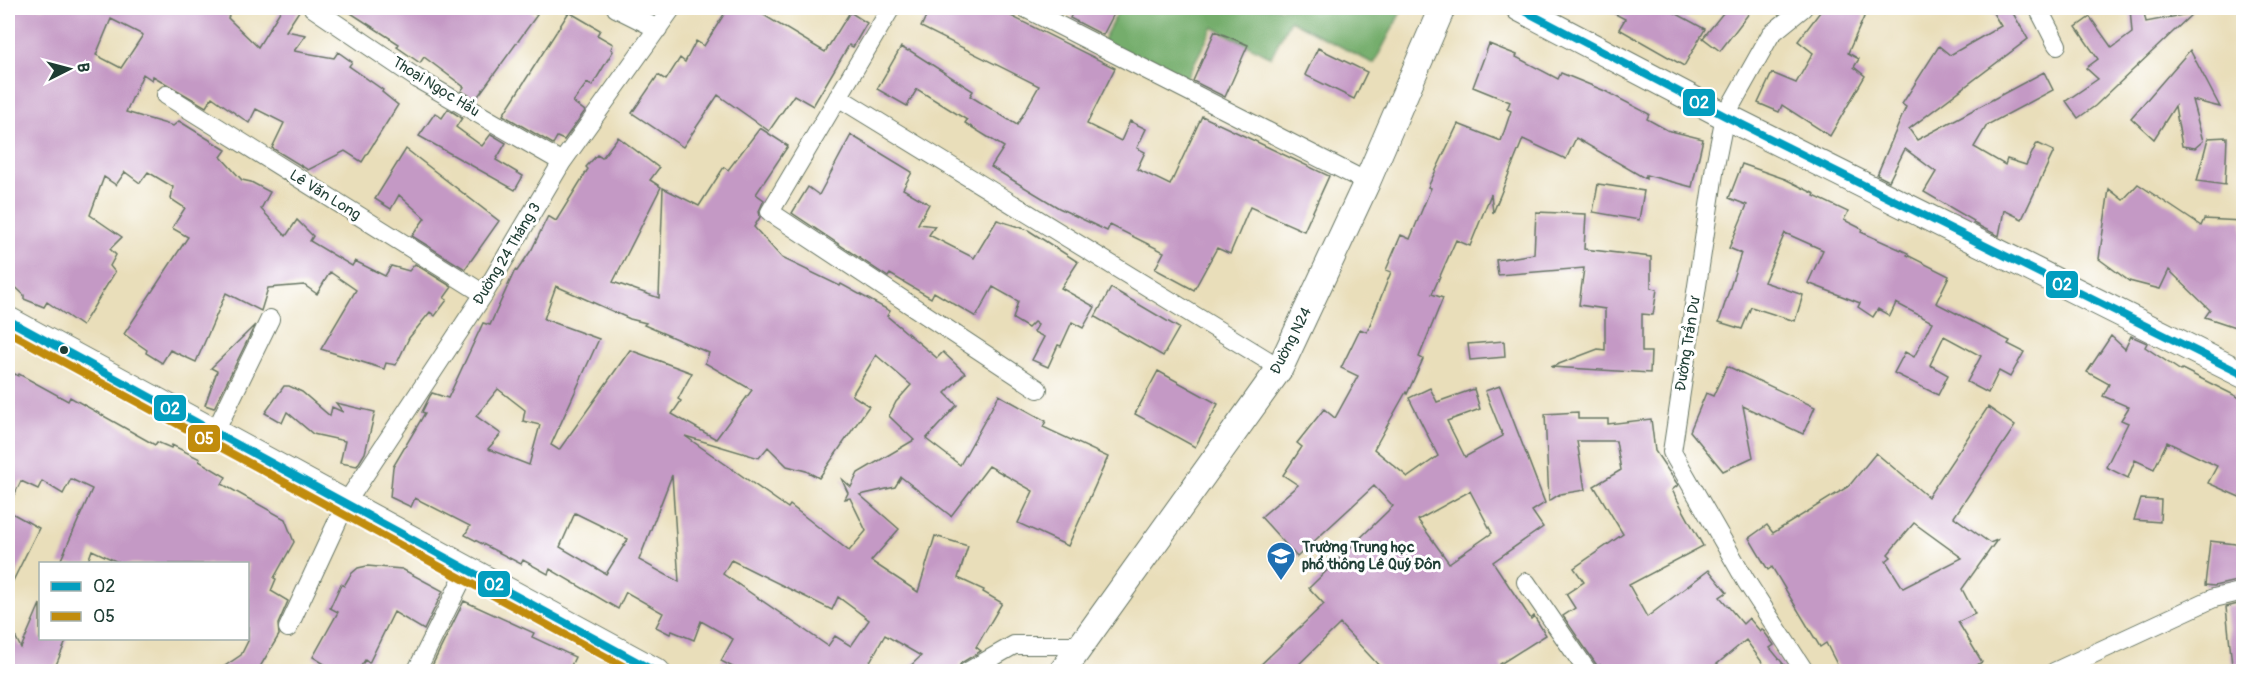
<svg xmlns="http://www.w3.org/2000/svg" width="2251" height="679" font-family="Pangolin,sans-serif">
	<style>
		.forest { fill: #74ad6c; stroke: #4a7550; stroke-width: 1.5 }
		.building { fill: #c499c5; fill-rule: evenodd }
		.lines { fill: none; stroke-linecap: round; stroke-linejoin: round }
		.street-casing { stroke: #667563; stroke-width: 20 }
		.secondary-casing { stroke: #667563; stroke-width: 28 }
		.street { stroke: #fff; stroke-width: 18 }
		.secondary { stroke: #fff; stroke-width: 26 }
		.bus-1-casing { stroke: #fff; stroke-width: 12 }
		.bus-2-casing { stroke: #fff; stroke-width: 12 }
		.bus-1 { stroke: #039ebf; stroke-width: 8 }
		.bus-2 { stroke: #c18c0d; stroke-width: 8 }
		.bus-dot { fill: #1f3d34; stroke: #fff; stroke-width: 2 }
		.labels { text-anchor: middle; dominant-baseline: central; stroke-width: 6; stroke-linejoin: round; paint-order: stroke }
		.street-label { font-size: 15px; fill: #1f3d34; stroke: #fff }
		.poi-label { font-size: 15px; font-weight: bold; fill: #1f3d34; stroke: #fff; text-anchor: start }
		.line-badge { stroke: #fff; stroke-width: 2 }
		.badge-label { font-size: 16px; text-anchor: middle; font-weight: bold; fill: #fff }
	</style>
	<rect width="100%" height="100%" fill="#fff"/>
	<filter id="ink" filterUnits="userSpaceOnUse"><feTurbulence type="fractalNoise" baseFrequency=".0167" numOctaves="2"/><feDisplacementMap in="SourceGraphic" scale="12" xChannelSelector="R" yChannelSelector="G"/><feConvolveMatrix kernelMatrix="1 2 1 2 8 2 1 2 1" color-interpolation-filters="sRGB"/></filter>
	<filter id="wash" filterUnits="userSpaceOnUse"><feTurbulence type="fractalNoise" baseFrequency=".008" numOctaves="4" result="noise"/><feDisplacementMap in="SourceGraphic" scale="24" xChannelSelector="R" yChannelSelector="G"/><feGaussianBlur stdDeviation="1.35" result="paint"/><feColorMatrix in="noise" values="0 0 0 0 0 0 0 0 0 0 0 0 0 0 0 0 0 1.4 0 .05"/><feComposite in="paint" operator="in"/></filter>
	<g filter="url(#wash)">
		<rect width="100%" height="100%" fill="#e9deba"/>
		<path class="forest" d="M1120 8H1403L1374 64 1290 20 1271 57 1213 27 1183 85 1102 42Z"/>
		<g id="blocks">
			<path class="building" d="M8 8H217L229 16 228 18 258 47 282 8H301L286 31 306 35 294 51 334 58 338 52 352 62 349 66 383 90 382 92 398 105 362 162 345 151 308 170 272 148 284 123 256 109 249 123 212 97 206 107 153 76 152 80 143 74 126 112 173 126 179 121 226 150 221 157 242 180 251 182 270 192 261 209 286 236 297 220 313 236 310 241 352 266 355 261 385 276 391 266 409 271 415 264 452 287 444 298 447 300 435 316 430 312 409 338 396 365 386 363 384 369 321 349 356 290 330 272 317 294 304 285 268 288 261 311 226 293 196 362 170 350 162 363 146 353 147 350 124 334 188 237 172 228 185 208 171 199 173 187 148 172 140 183 125 172 116 185 104 177 90 215 122 237 110 249 116 255 110 266 115 272 82 326 47 302 44 307 24 299V295L8 280ZM111 19 143 35 121 68 96 55Z
				M343 8H526L537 15 476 99 461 91 464 87 424 57 420 63 397 47 399 44Z
				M728 8H752L825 52 850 12 867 23 853 47 849 45 813 106 794 95 769 131 718 95 683 147 632 113 658 75 666 80 680 58 685 62 696 41 704 46Z
				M930 8H995L1115 68 1087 124 1121 141 1130 121 1146 129 1137 148 1145 152 1137 169 1170 185 1202 116 1329 176 1304 231 1250 207 1230 254 1217 248 1194 290 1155 269 1164 252 1110 225 1107 231 1059 208 991 167 1004 147 965 123 967 120 917 89 907 106 877 89 901 47 908 51 909 50 973 91 970 96 1017 125 1039 86 921 27Z
				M1075 8H1117L1103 35 1070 18Z
				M1604 8H1666L1705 29 1684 66 1619 29 1625 19Z
				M1727 8H1753L1720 51 1703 38Z
				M1823 8H1857L1864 17 1848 53 1859 59 1854 67 1865 76 1830 136 1782 105 1779 112 1758 103 1772 73 1796 83 1813 53 1798 41Z
				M1990 8H2010L2028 39 1909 129 1917 140 2044 72 2053 90 1987 125 1974 147 2005 165 2007 159 2026 165 2037 143 2054 151 2022 219 2004 210 1999 236 1973 223 1974 221 1924 192 1936 172 1905 149 1889 181 1877 175 1906 107 1902 104 1939 46 1950 55 2001 26Z
				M2130 8H2143L2146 22 2193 13 2095 106 2078 118 2066 101 2098 79 2086 68 2098 59 2076 27 2090 17 2112 48 2132 33Z
				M569 12 600 30 597 35 613 44 611 49 613 51 592 86 587 83 573 102 585 111 564 140 557 137 553 144 503 115Z
				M1215 31 1248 45 1225 97 1193 81Z
				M1489 44 1517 55 1516 57 1558 79 1561 73 1605 91 1649 114 1647 119 1667 130 1703 139 1692 187 1646 175V179L1576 138 1566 159 1523 139 1493 213 1491 194 1470 246 1456 240 1432 294 1443 298 1419 357 1423 359 1407 394 1406 392 1374 449 1408 477 1438 456 1409 398 1430 388 1437 402 1474 389 1480 409 1447 421 1465 457 1503 436 1485 391 1500 386 1545 503 1532 511 1543 527 1493 562 1531 619 1534 616 1546 635 1500 664 1506 672H1385L1340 624 1291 672H1253L1324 604 1309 588 1393 506 1374 486 1297 557 1261 517 1298 485 1283 475 1302 447 1297 443 1324 409 1335 418 1358 376 1341 368 1360 329 1367 332 1391 272 1386 270 1401 235 1410 239 1431 188 1428 187 1458 124 1501 141 1511 111 1507 109 1510 102 1473 87ZM1470 491 1492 533 1449 563 1418 520Z
				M1318 48 1367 72 1354 99 1305 75Z
				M2190 50 2220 107 2192 100 2203 141 2195 148 2182 146 2175 106 2154 139 2131 118Z
				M448 109 462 118 456 127 482 146 491 134 506 143 496 160 523 176 515 190 419 136 435 113 442 118Z
				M760 128 788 146 756 194 764 200 759 211 760 217 754 227 782 258 840 286 841 284 890 311 887 316 937 358 943 352 965 373 945 393 957 405 926 439 960 465 999 395 1046 421 1043 427 1108 457 1068 546 1018 523 1033 491 989 466 951 516 901 477 895 487 860 495 899 529 871 561 918 592 935 536 968 546 958 578 984 590 983 592 1002 603 976 647 981 651 961 663 956 672H904L921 656 885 635 864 672H742L721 661 733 639 701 621 694 640 672 631 670 634 656 627 663 613 626 592 618 609 550 569 548 574 523 560 521 564 465 535 470 526 415 498 411 507 390 497 393 467 425 413 422 412 430 396 432 393 448 398 483 323 490 325 515 270 517 271 532 249 548 216 556 221 588 169 586 167 597 155 602 158 618 137 659 168 650 180 661 187 613 282 659 298 663 188 699 206 724 167 728 170ZM556 286 630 319 646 323 644 325 709 353 705 363 752 390 716 439 672 414 681 401 678 399 692 373 630 350 559 450 551 445 599 339 544 319ZM876 355 911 385 896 402 889 416 914 440 858 473 851 487 841 478 848 493 845 499 850 498 866 531 849 551 790 505 788 508 685 436 759 458 768 447 787 466 806 471 819 478 869 406 852 395ZM498 389 525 410 523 421 540 425 529 465 488 449 501 434 476 416ZM672 475 679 582 639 560ZM575 513 628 539 606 574 560 547ZM731 560 832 610 838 597 869 620 851 646 835 636 828 646 723 574Z
				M851 135 912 172 903 189 929 204 918 224 935 226 929 235 974 258 997 220 1028 230 1078 262 1061 288 1095 307 1083 328 1072 322 1061 346 1058 345 1048 367 1032 360 1044 337 1034 332 1038 325 1034 322 1028 328 1013 319 1018 301 993 287 976 317 934 292 931 298 890 274 888 277 792 213 808 187 819 195Z
				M2227 137 2225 185 2197 181 2208 138Z
				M406 149 499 221 465 269 412 236 425 218 399 195 391 209 375 199Z
				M1742 164 1785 179 1815 194 1814 196 1848 212 1844 220 1862 229 1861 232 1908 253 1907 255 1949 276 1936 303 2010 341 2008 344 2024 352 2010 377 1999 371 1988 393 1967 382 1981 356 1944 336 1930 365 1948 375 1938 395 1894 373 1905 352 1914 357 1932 322 1896 303 1890 316 1878 309 1873 317 1858 307 1860 303 1808 283 1823 250 1785 233 1764 282 1803 295 1795 321 1751 307 1742 329 1719 322 1741 253 1729 248 1747 205 1729 198Z
				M1598 184 1644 191 1639 220 1593 212Z
				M2138 184 2201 226 2204 219 2242 221 2244 239V330L2205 317 2210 310 2169 270 2160 289 2129 281 2099 259 2109 189 2123 200Z
				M1536 212 1586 214 1584 249 1651 257V288L1657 289 1653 315 1642 314V352H1651L1650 373 1551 367 1598 349 1605 350V309L1579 305 1584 268 1498 275 1496 260 1534 254Z
				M1111 288 1179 328 1163 356 1095 317Z
				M255 325 214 408 205 405 217 371 211 368Z
				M2111 336 2125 349 2131 336 2147 343 2145 347 2181 371 2182 369 2244 400V499L2208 483 2217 466 2167 442 2154 469 2135 460 2128 478 2106 467 2128 423 2121 420 2129 407 2103 396 2109 384 2087 372Z
				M1504 341 1505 357 1470 360 1468 344Z
				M1727 366 1815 407 1803 434 1743 406 1753 457 1723 471 1690 431 1706 393 1713 396Z
				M8 370 18 376 19 374 68 401 70 397 155 445 157 442 171 448 172 445 200 459 199 461 226 477 222 484 285 519 294 542 274 578 276 579 271 591 288 601 278 624 279 635 257 672H216L241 655 248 641V564H122L92 550 87 564H59L92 489 71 479 63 494 42 481 38 489 21 481 8 508Z
				M1158 371 1218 404 1195 447 1135 414Z
				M284 386H289L302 392 330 416 332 407 343 412 336 403 375 412 365 453 357 466 340 463 345 441 313 434 287 412 282 423 265 413Z
				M1988 407 2015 426 1954 517 1990 543 1997 540 1962 589 1975 614 1958 622 1982 662 1966 672H1841L1826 643 1820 647 1772 567 1768 570 1749 538 1767 525 1773 533 1849 486 1876 453 1928 497ZM1914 523 1962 558 1903 588 1886 561 1891 557 1888 554Z
				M1578 412V419H1608V424L1651 419 1655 451 1678 485 1672 490 1703 546 1629 585 1647 617 1709 570 1727 592 1720 597 1743 624 1749 618 1760 631 1762 629 1774 645 1770 648 1790 672H1769L1746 640 1712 668 1703 672H1605L1600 665 1598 667 1563 616 1575 608 1566 594 1584 582 1574 568 1623 534 1594 486 1621 470 1616 441H1577L1585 490 1560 494 1549 501 1545 414Z
				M2141 499 2161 500 2160 522 2134 520Z
				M8 511 39 528 8 591Z
				M2210 541 2244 545 2241 580 2214 586 2205 585Z
				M367 566 402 569 443 591 424 630 394 612 369 663 365 660 357 672H337L313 657 338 612 330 608 341 584 344 586 351 574 358 568Z
				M464 601 534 633 532 637 575 657 568 672H429Z
				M40 604V639H67L53 672H8V622L21 648Z
				M2238 604 2244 605V665H2232L2226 607Z"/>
		</g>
	</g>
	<g filter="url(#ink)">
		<use href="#blocks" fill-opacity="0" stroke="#667563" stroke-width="1.5"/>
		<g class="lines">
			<g class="street-casing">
				<path id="street" d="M313 8 418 79 562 162
					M616 8 658 29
					M891 8 770 212 1038 389
					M1025 8 1367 182
					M1803 8 1771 34 1725 116 1715 166 1672 452 1746 581 1805 672
					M2038 8 2057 45
					M166 95 484 294
					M838 97 1280 368
					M215 432 270 319
					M1526 582 1588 672
					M288 628 346 503 484 294 562 162 672 8
					M416 672 467 569
					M967 672 1014 645H1081
					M2054 672 2214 598 2244 591"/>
			</g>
			<g class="secondary-casing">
				<path id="secondary" d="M1519 8 1725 116 2244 375
					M8 320 657 672
					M1062 672 1280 368 1367 182 1442 8"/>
			</g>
			<use href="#street" class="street"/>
			<use href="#secondary" class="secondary"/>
			<g class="bus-1-casing">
				<path id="bus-1" d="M1519 8 1725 116 2244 375
					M8 320 656 672"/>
			</g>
			<g class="bus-2-casing">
				<path id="bus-2" d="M8 332 634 672"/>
			</g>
			<use href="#bus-1" class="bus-1"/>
			<use href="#bus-2" class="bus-2"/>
		</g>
	</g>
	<defs>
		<g id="school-pin" transform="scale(1.5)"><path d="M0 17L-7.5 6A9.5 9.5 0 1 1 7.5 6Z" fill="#1f6fb2" stroke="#fff"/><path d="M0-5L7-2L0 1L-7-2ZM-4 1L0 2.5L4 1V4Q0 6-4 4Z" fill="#fff"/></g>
	</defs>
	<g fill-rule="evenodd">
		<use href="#school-pin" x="1281" y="556"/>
	</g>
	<circle class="bus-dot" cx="64" cy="350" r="5"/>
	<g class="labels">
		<g class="street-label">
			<text transform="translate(436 87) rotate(32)">Thoại Ngọc Hầu</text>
			<text transform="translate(325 195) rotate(32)">Lê Văn Long</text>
			<text transform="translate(507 254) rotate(-59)">Đường 24 Tháng 3</text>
			<text transform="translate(1291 341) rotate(-63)">Đường N24</text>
			<text transform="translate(1688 344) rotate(-81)">Đường Trần Dư</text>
		</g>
		<g class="poi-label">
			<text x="1302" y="547">Trường Trung học<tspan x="1302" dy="17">phổ thông Lê Quý Đôn</tspan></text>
		</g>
	</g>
	<g class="line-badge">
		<rect x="1682" y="88" width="34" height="29" rx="6" fill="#039ebf"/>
		<rect x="2045" y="270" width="34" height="29" rx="6" fill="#039ebf"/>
		<rect x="153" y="394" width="34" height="28" rx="6" fill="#039ebf"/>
		<rect x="187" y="424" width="34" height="29" rx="6" fill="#c18c0d"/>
		<rect x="477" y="570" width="34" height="28" rx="6" fill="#039ebf"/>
	</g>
	<g class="badge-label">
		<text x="1699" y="108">02</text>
		<text x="2062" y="290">02</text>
		<text x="170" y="414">02</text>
		<text x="204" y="444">05</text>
		<text x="494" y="590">02</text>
	</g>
	<rect width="2251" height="679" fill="none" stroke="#fff" stroke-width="30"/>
	<rect x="39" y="562" width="210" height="78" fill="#ffffff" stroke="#a5b1ae" stroke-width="1.5"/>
	<rect x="51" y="582" width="30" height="9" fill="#039ebf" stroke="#a5b1ae" stroke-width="1.5"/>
	<text x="93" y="592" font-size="18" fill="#1f3d34">02</text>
	<rect x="51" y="612" width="30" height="9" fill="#c18c0d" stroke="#a5b1ae" stroke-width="1.5"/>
	<text x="93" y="622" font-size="18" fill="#1f3d34">05</text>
	<g transform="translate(69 69) rotate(84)" stroke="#ffffff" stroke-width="4.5" paint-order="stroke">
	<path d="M0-4.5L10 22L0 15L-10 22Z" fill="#1f3d34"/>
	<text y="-9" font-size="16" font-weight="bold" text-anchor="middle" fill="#1f3d34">B</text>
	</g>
</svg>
